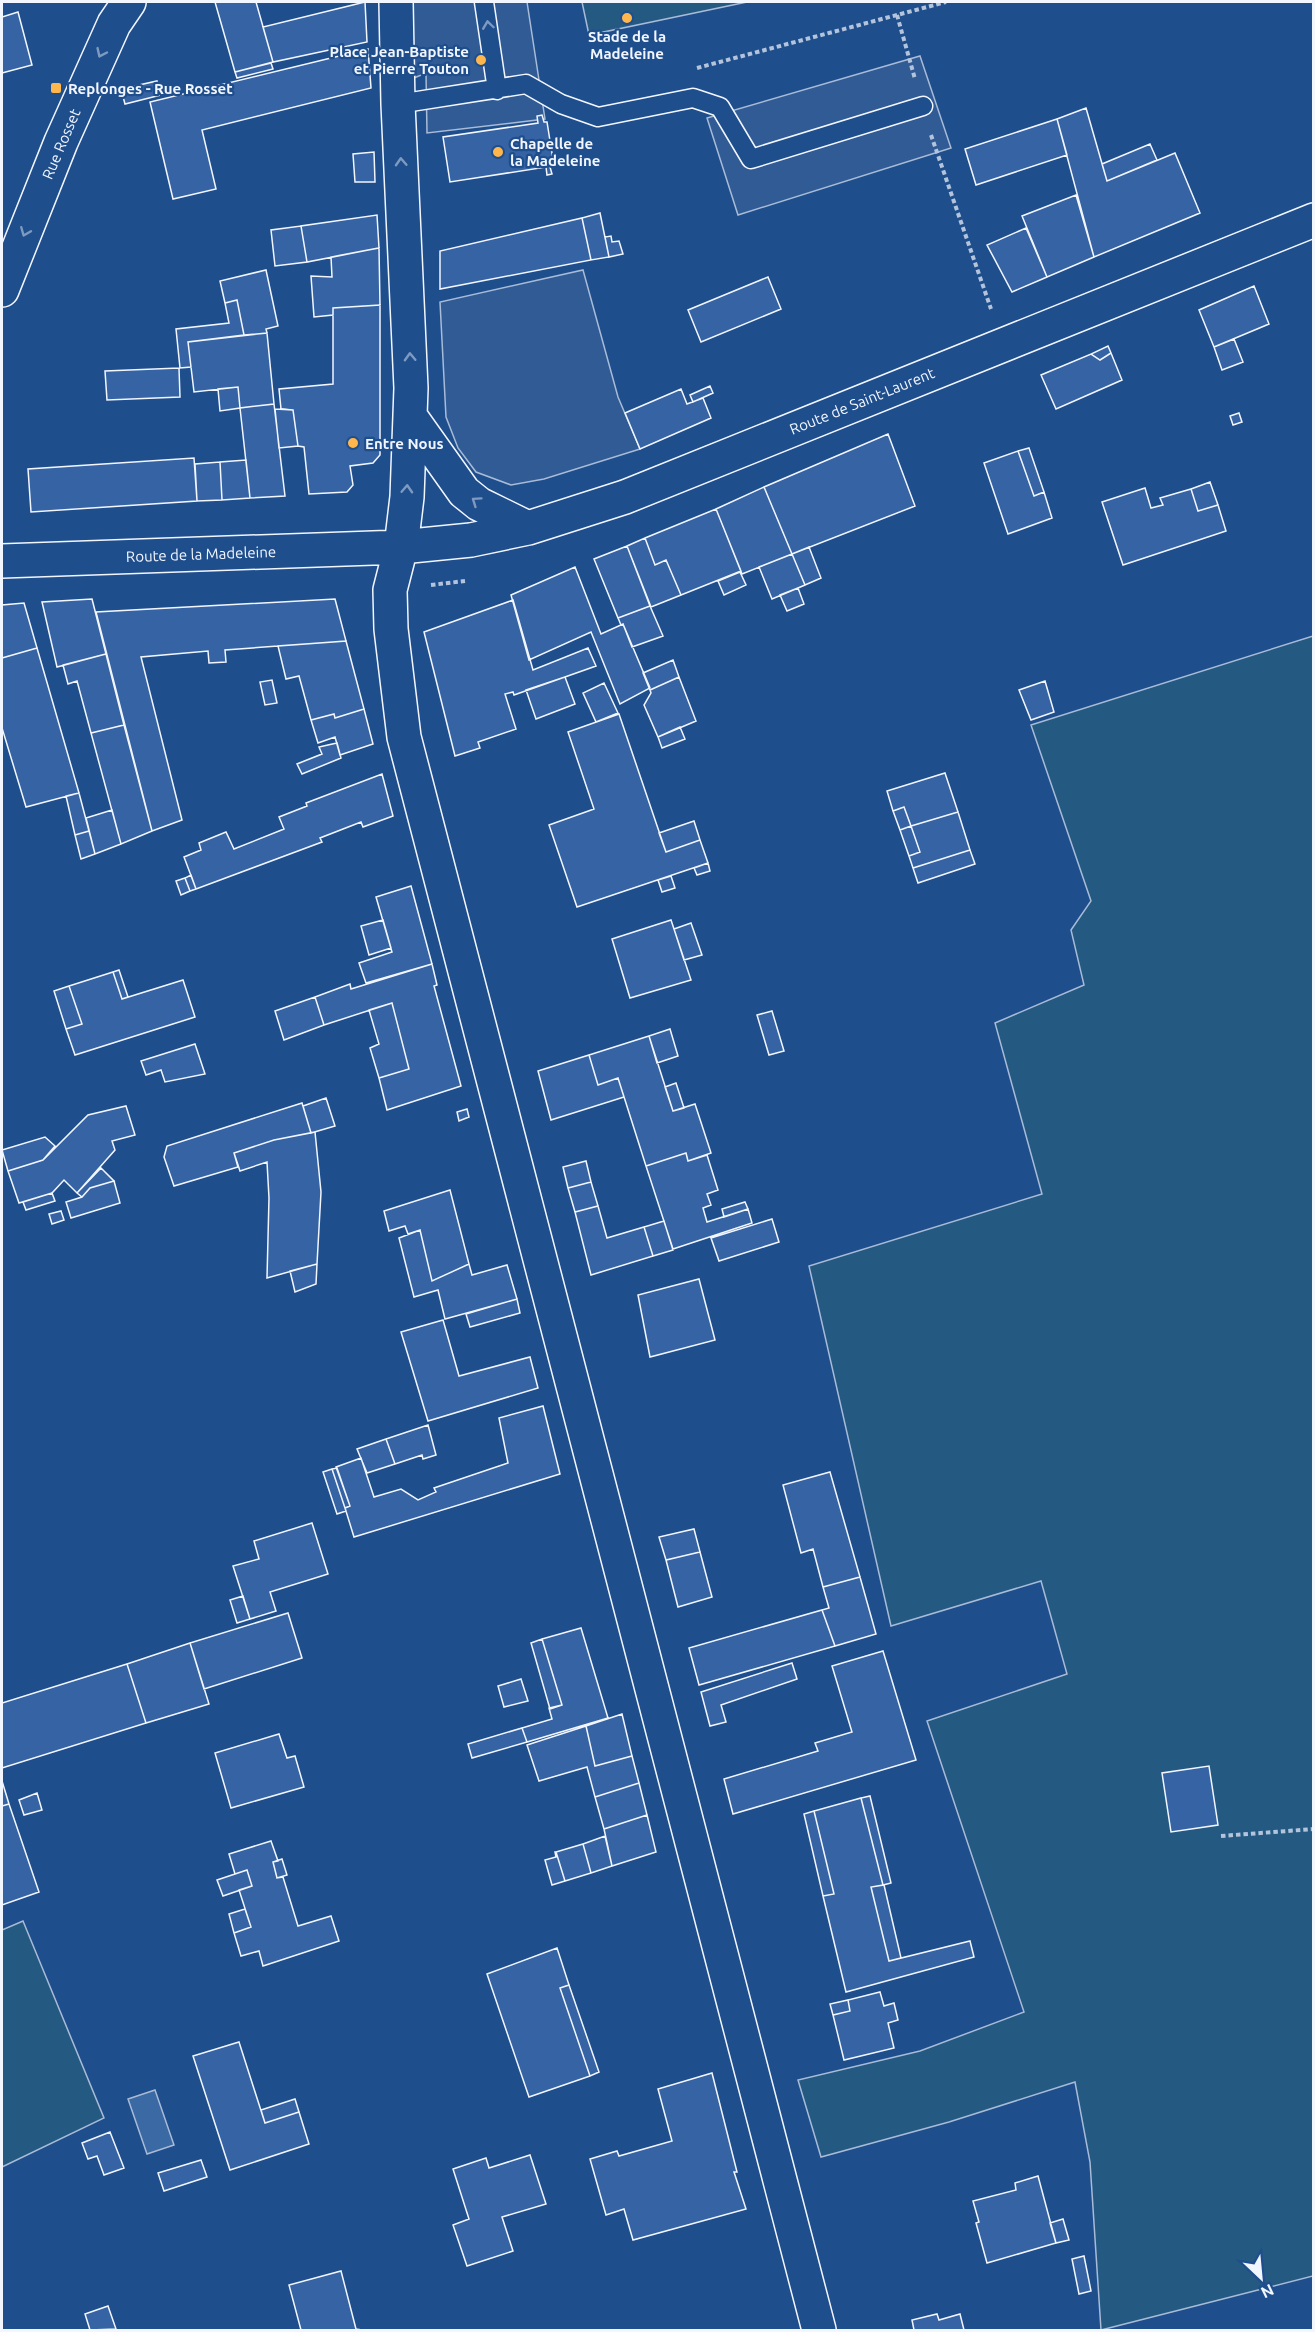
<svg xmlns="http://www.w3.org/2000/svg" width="1315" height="2332" font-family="Ubuntu,sans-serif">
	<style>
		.green { fill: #245a82; stroke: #a8bbd7; stroke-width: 1.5 }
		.parking { fill: #305b95; stroke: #a8bbd7; stroke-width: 1.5 }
		.water { fill: #3b69a3; stroke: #a8bbd7; stroke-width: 1.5 }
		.building { fill: #3563a3; stroke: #f2f6ff; stroke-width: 1.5 }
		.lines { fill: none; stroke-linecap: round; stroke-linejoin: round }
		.service-casing { stroke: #f2f6ff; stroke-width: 21 }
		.primary-casing { stroke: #f2f6ff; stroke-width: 36 }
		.path { stroke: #b3c4dc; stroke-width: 4; stroke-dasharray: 4.5 3; stroke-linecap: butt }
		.service { stroke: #1f4e8c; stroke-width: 18 }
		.primary { stroke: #1f4e8c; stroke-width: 33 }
		.oneway { stroke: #7e9ac0 }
		.poi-dot { fill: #ffb74d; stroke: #1f4e8c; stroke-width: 2 }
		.labels { text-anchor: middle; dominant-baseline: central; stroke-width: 4.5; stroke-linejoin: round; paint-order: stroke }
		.poi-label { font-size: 15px; font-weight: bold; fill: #f2f6ff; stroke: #1f4e8c; text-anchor: start }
		.street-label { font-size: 15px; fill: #f2f6ff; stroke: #1f4e8c }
	</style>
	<rect width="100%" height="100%" fill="#1f4e8c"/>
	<path class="green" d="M582 2H747L589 35Z
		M1313 636V2276L1101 2330 1090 2162 1075 2082 949 2122 821 2157 798 2080 920 2051 1024 2012 927 1721 1067 1674 1041 1581 891 1626 809 1266 1042 1194 995 1023 1084 985 1071 930 1091 901 1031 725Z
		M23 1921 104 2118 2 2167V1930Z"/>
	<path class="parking" d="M410 2H527L545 119 427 133 426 73 409 80Z
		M920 56 951 148 738 215 707 118Z
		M583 270 618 397 640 449 544 479 511 485 476 472 458 448 446 417 440 302Z"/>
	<path class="water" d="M155 2090 174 2145 147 2154 128 2099Z"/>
	<path class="building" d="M215 2H256L273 62 235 72Z
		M365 2 367 42 273 62 263 27Z
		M18 12 32 65 2 73V17Z
		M368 49 371 88 202 130 216 189 173 199 150 102Z
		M271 63 273 69 237 78 235 72Z
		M157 81 161 95 125 104 121 89Z
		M1086 108 1107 181 1175 153 1200 213 1094 257 1057 119Z
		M542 115 544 122H547L554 166 550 167 552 174 547 175 546 167 450 182 443 137 538 123 537 116Z
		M1057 119 1067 155 976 185 965 149Z
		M1150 144 1157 160 1107 181 1102 164Z
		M374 152 375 182H355L353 154Z
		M1076 195 1094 257 1047 277 1022 216Z
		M600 213 609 257 591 260 582 218Z
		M377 215 379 248 307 262 301 226Z
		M582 218 591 260 440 289V251Z
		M301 226 307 262 275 266 271 230Z
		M1026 228 1047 277 1012 292 987 245Z
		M611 236 612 242 619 241 623 254 609 257 605 237Z
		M379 248 380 305 333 308V315L314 317 311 276 332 277 331 257Z
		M266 270 278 326 266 329 267 333 244 335 237 300 225 303 220 281Z
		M768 277 781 309 701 342 688 310Z
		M1254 286 1269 324 1214 347 1199 310Z
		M237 300 244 335 188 342 191 367 180 368 176 329 229 323 225 303Z
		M380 305V455L373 463 350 466 353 485 347 492 309 494 304 447 298 446 293 410 281 409 279 389 333 384V308Z
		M267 333 274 404 240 408 238 387 194 392 188 342Z
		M1234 339 1243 362 1222 370 1214 347Z
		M1108 346 1111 353 1100 360 1091 354Z
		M1111 353 1122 380 1056 409 1041 375 1091 354 1100 360Z
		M179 368 180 397 107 400 105 371Z
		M710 386 713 393 693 402 690 395Z
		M238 387 240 408 220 411 218 389Z
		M681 389 687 404 703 398 711 418 640 449 625 413Z
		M274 404 285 496 250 498 240 408Z
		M275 409 293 410 298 446 279 448Z
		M1239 413 1242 422 1233 425 1230 416Z
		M888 434 915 506 792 554 764 487Z
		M1029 448 1044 492 1034 496 1018 451Z
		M1018 451 1034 496 1044 492 1052 518 1008 534 984 463Z
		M194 458 197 501 31 512 28 469Z
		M246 460 250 498 222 500 220 462Z
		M220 462 222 500 197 501 195 464Z
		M1210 482 1218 505 1198 511 1191 489Z
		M764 487 792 554 742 574 716 509Z
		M1145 488 1151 508 1163 505 1160 498 1191 489 1198 511 1218 505 1226 531 1123 565 1102 502Z
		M716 509 741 571 681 595 666 560 655 565 645 538Z
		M645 538 655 565 666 560 681 595 651 607 627 546Z
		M627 546 650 606 618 618 594 559Z
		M809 547 821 578 805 585 792 554Z
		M792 554 805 585 772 599 759 567Z
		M575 567 601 634 623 624 650 688 620 704 591 632 529 660 511 595Z
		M740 572 746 585 724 595 718 581Z
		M798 588 804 604 787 611 780 595Z
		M92 599 106 654 57 667 42 602Z
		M335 599 346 641 225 650 226 662 209 663 208 651 141 657 182 820 152 831 96 612Z
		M513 600 533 670 588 648 596 666 514 695 513 692 505 694 516 729 478 742 480 748 455 756 424 632Z
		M24 603 37 648 2 658V605Z
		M650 606 663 636 632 647 623 624 621 625 618 618Z
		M346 641 364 709 335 718 334 714 311 720 299 676 286 679 278 646Z
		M37 648 79 793 26 807 2 728V658Z
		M106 654 124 725 91 733 77 681 68 684 63 665Z
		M673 660 679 677 650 690 643 673Z
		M565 677 575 704 536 719 526 690Z
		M679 677 696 721 658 737 644 705 651 693 650 690Z
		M272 680 277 703 265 705 260 682Z
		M1045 681 1054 712 1031 720 1019 690Z
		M604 683 618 713 596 722 583 693Z
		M364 709 373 744 340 755 335 737 318 743 311 720 334 714 335 718Z
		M619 714 666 852 700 840 708 863 577 907 549 825 594 809 568 732Z
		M124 725 152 831 121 844 91 733Z
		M680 727 685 739 662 748 658 737Z
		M337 743 341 758 302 774 297 764 322 754 319 747Z
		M945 773 958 812 911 826 904 807 893 811 887 791Z
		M382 774 393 816 363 827 361 822 320 838 322 842 196 889 184 857 201 850 199 843 226 832 234 849 284 829 279 817 307 806 306 803Z
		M79 793 89 831 75 835 66 796Z
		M904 807 911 826 900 830 893 811Z
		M112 810 121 844 95 854 86 818Z
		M958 812 970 850 913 868 909 856 920 852 911 826Z
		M694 821 700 840 666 852 659 833Z
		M911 826 920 852 909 856 900 830Z
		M89 831 95 854 81 859 75 835Z
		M970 850 975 864 918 883 913 868Z
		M708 863 710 871 697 875 694 868Z
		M191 875 196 889 190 891 185 878Z
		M671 876 675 888 662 892 658 880Z
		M185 878 190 891 181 895 176 881Z
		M411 886 432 964 366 983 359 963 392 952 376 897Z
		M383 920 391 948 369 955 361 926Z
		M671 920 691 980 630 998 612 939Z
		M691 923 702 955 684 960 674 929Z
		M432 964 437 985 434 986 461 1086 387 1110 379 1078 409 1069 392 1003 324 1025 315 997 350 984 351 989Z
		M119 970 128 997 122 999 113 972Z
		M113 972 122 999 183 980 195 1017 75 1055 66 1029 82 1024 69 986Z
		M69 986 82 1024 66 1029 54 991Z
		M315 997 324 1025 284 1040 275 1011Z
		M392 1003 409 1069 379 1078 370 1048 379 1044 369 1010Z
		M772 1011 784 1051 769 1055 757 1015Z
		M670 1029 678 1056 657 1063 649 1036Z
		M649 1036 673 1111 695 1104 711 1153 688 1161 686 1153 646 1166 618 1078 598 1085 589 1055Z
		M195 1044 205 1074 165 1082 161 1070 146 1075 141 1061Z
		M589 1055 598 1085 618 1078 624 1097 551 1120 538 1071Z
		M676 1083 684 1108 673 1111 665 1087Z
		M326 1098 335 1126 311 1133 303 1106Z
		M302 1103 311 1133 274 1140 234 1153 238 1167 174 1186 164 1157 167 1146Z
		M126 1106 135 1135 112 1141 115 1150 77 1193 64 1180 52 1193 19 1203 8 1171 43 1160 88 1115Z
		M467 1109 469 1117 459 1121 457 1112Z
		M315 1132 321 1192 317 1264 267 1278 269 1198 267 1162 240 1171 234 1153 274 1140Z
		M45 1137 55 1146 43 1160 8 1171 2 1150Z
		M686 1153 688 1161 707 1155 718 1190 707 1194 711 1205 703 1208 707 1222 748 1209 752 1223 673 1249 646 1166Z
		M586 1161 591 1182 568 1188 563 1167Z
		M101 1168 114 1181 90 1188 82 1197 77 1193Z
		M114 1181 120 1203 71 1218 66 1202 82 1197 90 1188Z
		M591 1182 598 1206 575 1212 568 1188Z
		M450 1190 469 1264 432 1281 420 1230 408 1234 405 1226 389 1231 384 1211Z
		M52 1193 55 1201 26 1210 23 1202Z
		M745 1202 748 1209 724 1217 722 1209Z
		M598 1206 607 1238 644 1227 653 1256 591 1275 575 1212Z
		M61 1211 64 1220 52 1224 49 1214Z
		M772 1219 779 1242 719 1261 711 1238Z
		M664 1221 673 1250 653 1256 644 1227Z
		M420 1230 432 1281 469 1264 472 1275 507 1265 517 1299 445 1319 438 1290 414 1297 399 1238Z
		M317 1264 316 1284 295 1292 290 1271Z
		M699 1279 715 1340 650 1357 638 1295Z
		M517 1299 520 1313 470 1327 466 1314Z
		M443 1320 459 1376 530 1357 538 1388 428 1421 401 1332Z
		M543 1406 560 1474 354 1537 345 1508 350 1506 336 1467 361 1458 374 1497 401 1489 418 1500 436 1492 434 1488 508 1463 499 1418Z
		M428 1425 436 1455 423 1459 422 1455 395 1464 386 1439Z
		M386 1439 395 1464 367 1473 357 1449Z
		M337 1468 350 1506 345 1508 332 1469Z
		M332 1469 346 1511 337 1514 323 1472Z
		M830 1472 860 1577 823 1587 813 1549 801 1553 783 1485Z
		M312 1523 328 1574 270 1592 276 1611 250 1619 233 1566 259 1559 254 1541Z
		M694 1529 700 1552 666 1560 659 1537Z
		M700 1552 712 1597 678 1607 666 1560Z
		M860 1577 876 1634 835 1646 822 1610 829 1608 823 1587Z
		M243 1596 250 1619 237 1623 230 1600Z
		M822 1610 835 1646 699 1685 689 1648Z
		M288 1613 302 1658 204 1689 190 1643Z
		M581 1628 608 1718 527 1742 522 1728 552 1719 549 1708 562 1705 542 1639Z
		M542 1639 562 1705 550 1709 531 1643Z
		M190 1643 209 1704 146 1723 127 1664Z
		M883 1651 916 1760 733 1814 724 1779 818 1751 815 1743 852 1732 832 1666Z
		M792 1663 797 1679 721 1705 726 1722 710 1726 701 1692Z
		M127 1664 146 1723 2 1768V1703Z
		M521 1679 528 1701 504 1707 498 1686Z
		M622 1714 632 1756 595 1766 586 1726Z
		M586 1726 595 1766 632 1756 639 1783 595 1797 587 1767 539 1781 527 1745Z
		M522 1728 527 1742 472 1758 468 1744Z
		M279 1734 287 1758 295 1756 304 1787 231 1808 215 1753Z
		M1209 1766 1218 1825 1171 1832 1162 1773Z
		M2 1781 9 1804 2 1806Z
		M639 1783 647 1815 604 1829 595 1797Z
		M37 1793 42 1810 24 1815 19 1800Z
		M870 1796 891 1883 883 1885 861 1798Z
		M861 1798 883 1885 871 1887 889 1961 970 1941 974 1957 846 1992 823 1896 834 1894 814 1811Z
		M9 1804 39 1892 2 1905V1806Z
		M814 1811 834 1894 823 1896 804 1814Z
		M647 1815 656 1852 612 1866 604 1829Z
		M605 1836 612 1866 591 1873 583 1844Z
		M271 1841 278 1861 273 1862 277 1878 283 1877 298 1926 331 1916 339 1941 263 1966 259 1951 241 1956 234 1933 251 1927 239 1890 252 1886 247 1870 235 1874 229 1854Z
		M583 1844 591 1873 565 1881 556 1852Z
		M555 1852H556L565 1881 552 1885 545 1860 556 1857Z
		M282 1859 287 1875 277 1878 273 1862Z
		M247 1870 252 1886 223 1896 217 1880Z
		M884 1885 901 1958 889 1961 871 1887Z
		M245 1909 251 1927 234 1933 229 1914Z
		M557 1948 569 1985 560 1988 590 2076 529 2097 487 1974Z
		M569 1985 599 2072 590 2076 560 1988Z
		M880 1992 884 2006 894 2003 898 2020 888 2023 894 2048 844 2060 833 2015 850 2011 848 2000Z
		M848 2000 850 2011 833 2015 830 2004Z
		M239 2042 265 2123 299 2112 309 2144 230 2170 193 2056Z
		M712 2073 737 2172H734L746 2209 633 2240 624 2209 606 2215 590 2159 617 2151 619 2156 672 2141 658 2089Z
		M295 2099 299 2112 265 2123 261 2110Z
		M110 2132 124 2168 104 2175 97 2156 88 2159 82 2143Z
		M530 2155 546 2204 502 2217 513 2251 467 2266 453 2225 469 2219 453 2169 486 2158 489 2168Z
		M201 2160 207 2177 164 2191 158 2173Z
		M1038 2176 1056 2243 987 2263 976 2223 979 2222 973 2201 1016 2190 1015 2183Z
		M1063 2219 1069 2240 1056 2243 1050 2223Z
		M1084 2256 1091 2291 1079 2294 1072 2259Z
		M341 2271 356 2329 362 2330H301L289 2285Z
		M108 2306 116 2329 90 2330 85 2314Z
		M937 2314 939 2320 960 2314 964 2330H914L912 2320Z"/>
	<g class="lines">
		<g class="service-casing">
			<path id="service" d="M484 2 497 90
				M398 104 526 84 561 104 598 117 693 98 720 107 751 159 923 106"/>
		</g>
		<g class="primary-casing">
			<path id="primary" d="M396 2 398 104 411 388 407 497 401 547 390 590 391 629 404 737 819 2330
				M2 290 61 142 114 24 129 2
				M410 416 464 492 479 504 528 528
				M2 561 401 547 471 540 528 528 625 497 1314 220"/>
		</g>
		<path class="path" d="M897 15 915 79
			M697 68 946 2
			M931 135 991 309
			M431 585 465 581
			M1221 1836 1314 1829"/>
		<use href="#service" class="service"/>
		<use href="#primary" class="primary"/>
	</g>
	<defs><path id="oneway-chevron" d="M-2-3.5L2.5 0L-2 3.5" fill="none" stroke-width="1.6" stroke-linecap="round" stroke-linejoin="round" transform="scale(1.5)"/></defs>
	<g class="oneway">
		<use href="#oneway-chevron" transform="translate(488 25) rotate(-98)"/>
		<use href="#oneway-chevron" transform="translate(101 53) rotate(115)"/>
		<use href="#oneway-chevron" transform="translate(401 162) rotate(-93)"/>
		<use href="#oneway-chevron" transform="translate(25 232) rotate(112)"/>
		<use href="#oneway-chevron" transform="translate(410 357) rotate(-92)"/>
		<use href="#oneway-chevron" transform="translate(407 489) rotate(-87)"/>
		<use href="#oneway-chevron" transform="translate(476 501) rotate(-145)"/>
	</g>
	<g class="poi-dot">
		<circle cx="627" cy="18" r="6"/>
		<circle cx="481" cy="60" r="6"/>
		<rect x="50" y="82" width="12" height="12" rx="3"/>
		<circle cx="498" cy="152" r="6"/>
		<circle cx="353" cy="443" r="6"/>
	</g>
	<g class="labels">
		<g class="poi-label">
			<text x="627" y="36" text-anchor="middle">Stade de la<tspan x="627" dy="17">Madeleine</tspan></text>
			<text x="469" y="51" text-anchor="end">Place Jean-Baptiste<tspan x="469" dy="17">et Pierre Touton</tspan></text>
			<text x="68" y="88">Replonges - Rue Rosset</text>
			<text x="510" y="143">Chapelle de<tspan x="510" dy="17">la Madeleine</tspan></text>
			<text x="365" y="443">Entre Nous</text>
		</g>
		<g class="street-label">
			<text transform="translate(61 144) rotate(-67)">Rue Rosset</text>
			<text transform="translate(862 401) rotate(-22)">Route de Saint-Laurent</text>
			<text transform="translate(201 554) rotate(-2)">Route de la Madeleine</text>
		</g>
	</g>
	<rect width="1315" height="2332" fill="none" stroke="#f2f6ff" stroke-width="6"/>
	<g transform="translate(1261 2278) rotate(154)" stroke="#1f4e8c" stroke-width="4.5" paint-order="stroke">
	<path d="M0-4.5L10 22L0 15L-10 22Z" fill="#f2f6ff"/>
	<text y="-9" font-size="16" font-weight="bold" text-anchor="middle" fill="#f2f6ff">N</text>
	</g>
</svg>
